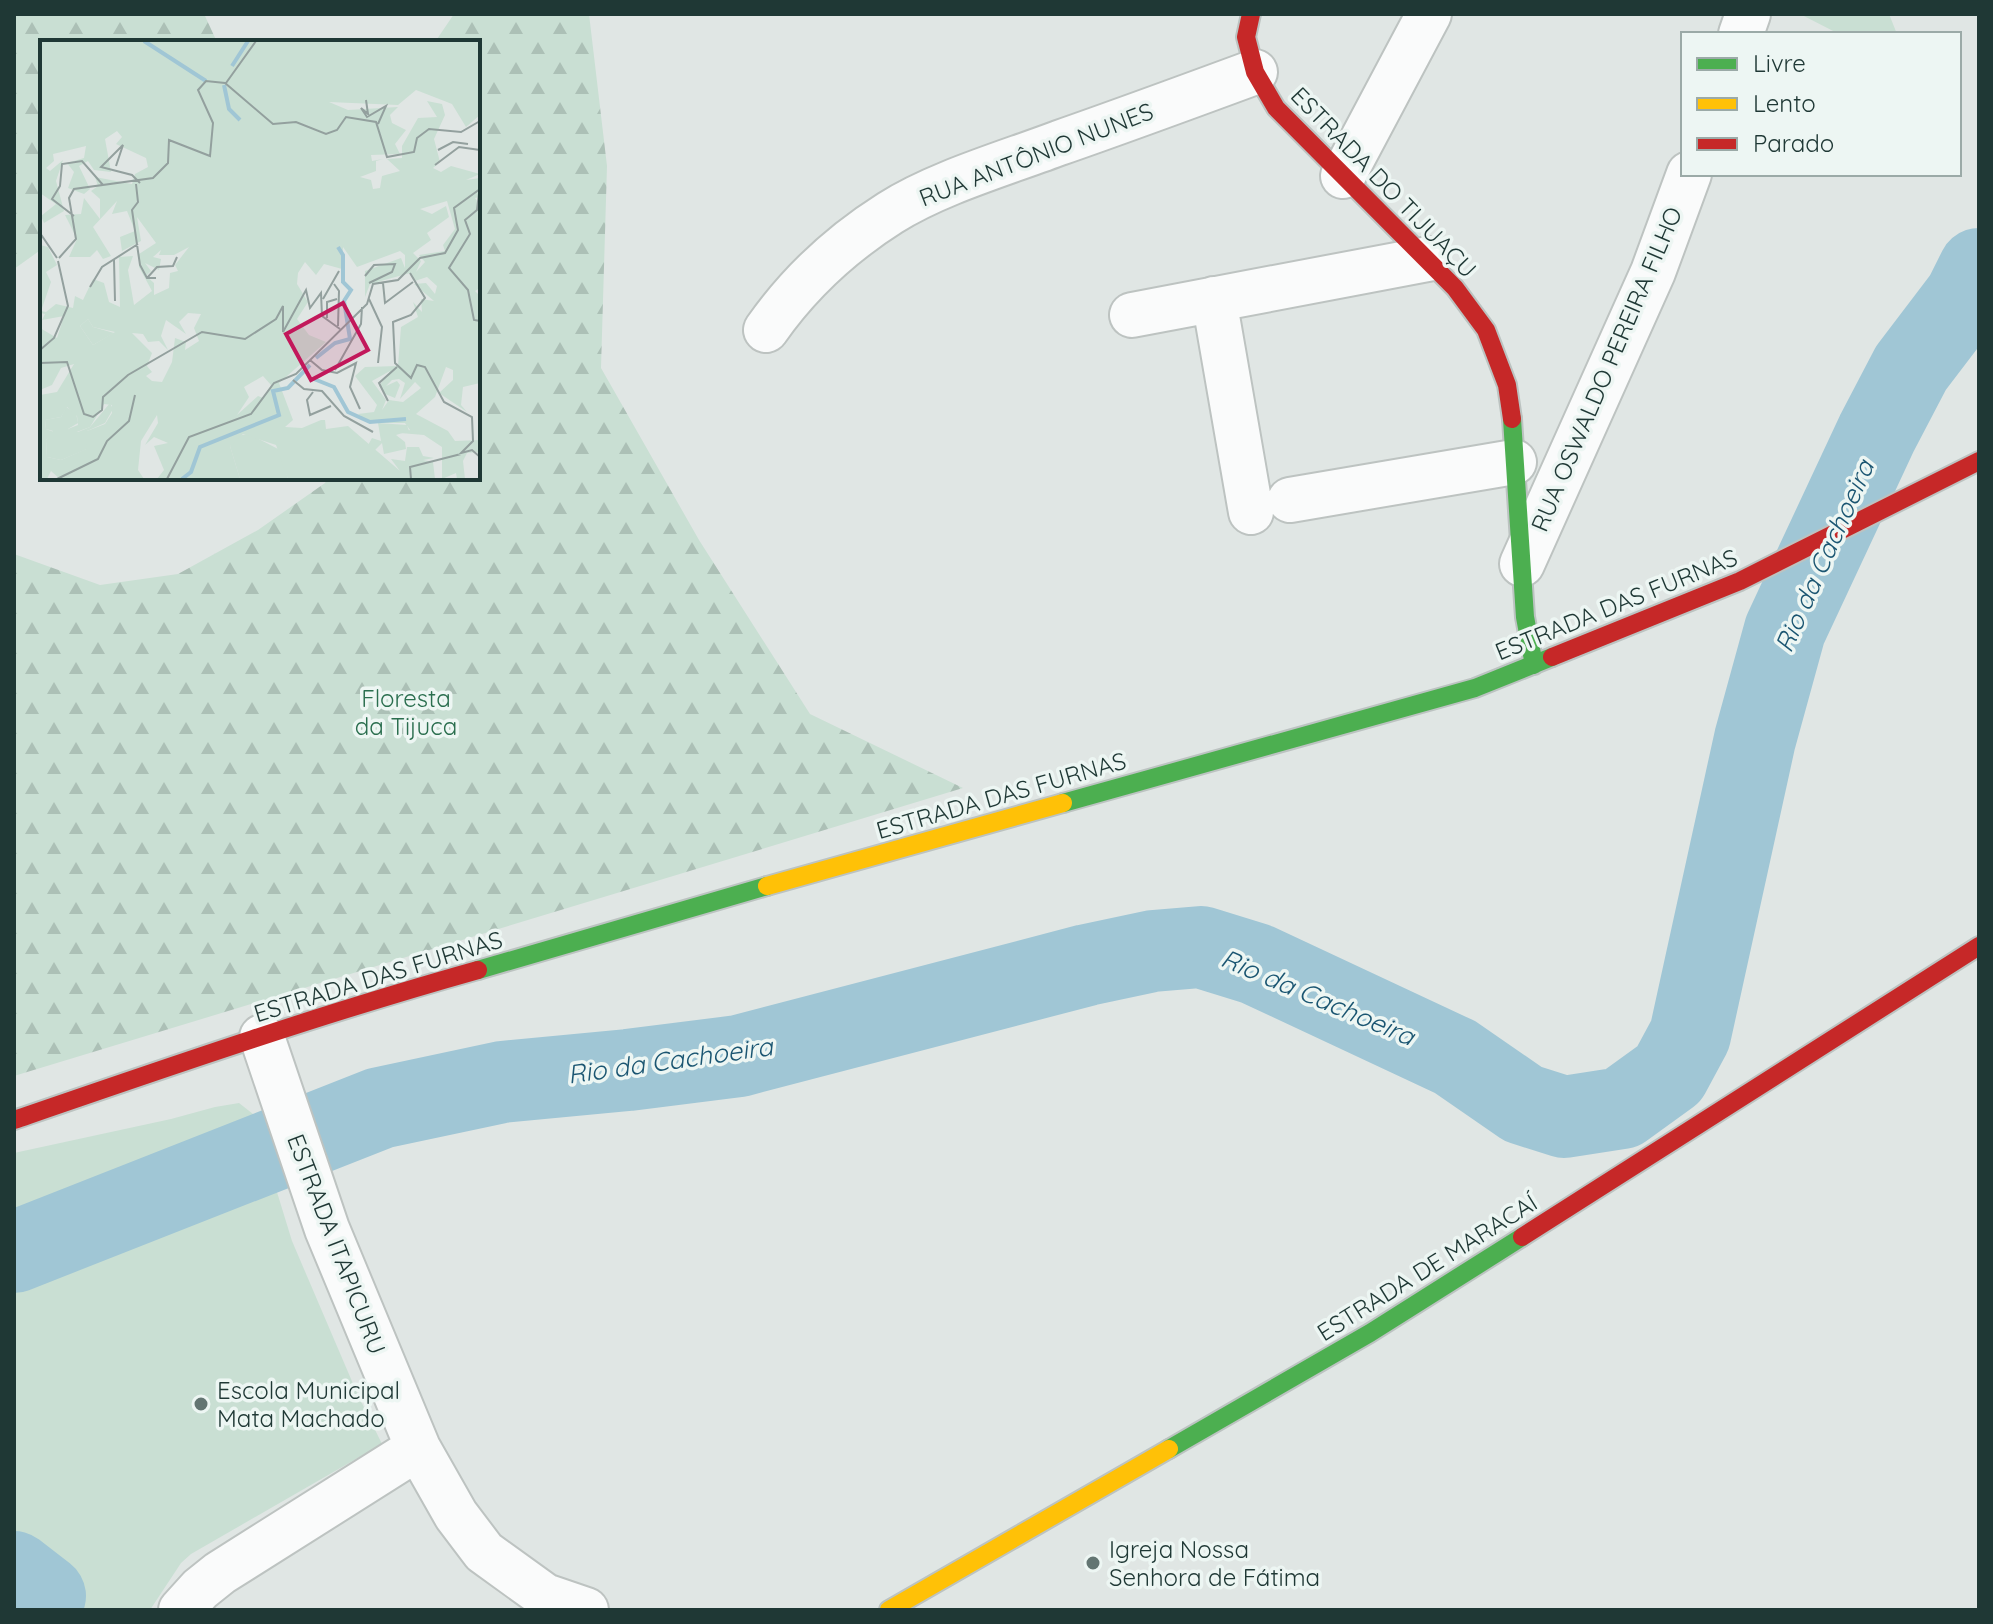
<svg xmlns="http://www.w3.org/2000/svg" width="1993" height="1624" font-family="Quicksand,sans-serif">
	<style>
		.green { fill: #c9dfd3 }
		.forest { fill: url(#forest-firs) }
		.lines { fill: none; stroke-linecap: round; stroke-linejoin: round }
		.river { stroke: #a0c6d5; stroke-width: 82 }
		.street-casing { stroke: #bdc3c1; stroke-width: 48 }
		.fast-casing { stroke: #bcc3c1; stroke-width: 22 }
		.slow-casing { stroke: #bcc3c1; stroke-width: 22 }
		.jam-casing { stroke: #bcc3c1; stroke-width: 22 }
		.street { stroke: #fafbfb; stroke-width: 44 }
		.fast { stroke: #4caf50; stroke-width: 18 }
		.slow { stroke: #ffc107; stroke-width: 18 }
		.jam { stroke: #c62828; stroke-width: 18 }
		.poi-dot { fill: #637572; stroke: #edf6f3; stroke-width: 3 }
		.labels { text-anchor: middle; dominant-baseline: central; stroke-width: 7; stroke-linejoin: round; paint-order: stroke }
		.street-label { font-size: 24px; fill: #1f3835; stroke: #edf6f3 }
		.park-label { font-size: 24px; fill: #2a6e4e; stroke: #edf6f3 }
		.poi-label { font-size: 24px; fill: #1f3835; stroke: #edf6f3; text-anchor: start }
		.water-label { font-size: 26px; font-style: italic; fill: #1b5672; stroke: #edf6f3 }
		.inset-river { fill: none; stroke: #a0c6d5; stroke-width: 4 }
		.inset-road { fill: none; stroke: #93a09e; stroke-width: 2 }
		.view { fill: #c2185b; fill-opacity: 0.15; stroke: #c2185b; stroke-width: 4 }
		.inset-edge { fill: none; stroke: #1f3835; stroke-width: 4 }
	</style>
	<defs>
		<pattern id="forest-firs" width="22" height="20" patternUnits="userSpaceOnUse" patternTransform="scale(2)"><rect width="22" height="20" fill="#c9dfd3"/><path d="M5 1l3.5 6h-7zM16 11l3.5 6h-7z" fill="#acc0b6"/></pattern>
	</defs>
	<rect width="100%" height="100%" fill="#e0e6e4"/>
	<path class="green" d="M1800 14H1889L1897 34H1839Z
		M239 1103 253 1114 292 1241 357 1393 382 1444 191 1554 181 1563 150 1610H14V1153L171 1119 215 1107Z"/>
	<path class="forest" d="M14 14H207L205 16 217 42H42V249L14 269Z
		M454 14H589L607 166 601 368 699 540 810 714 963 788 14 1076V554L100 585 178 574 258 530 325 483 328 478H478V42H435Z"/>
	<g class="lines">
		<path class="river" d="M14 1252 380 1108 502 1082 628 1070 739 1056 1087 965 1153 951 1201 947 1256 964 1455 1057 1523 1104 1564 1117 1622 1108 1669 1074 1690 1035 1755 739 1785 630 1877 433 1911 368 1965 297 1979 269
			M14 1572 45 1596"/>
		<g class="street-casing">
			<path id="street" d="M1741 34 1748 14
				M1343 176 1429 14
				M1214 299 1251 512
				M1132 315 1428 259
				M766 330C799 283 841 244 890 213 937 183 1006 163 1059 143 1125 120 1190 96 1255 72
				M1290 500 1514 462
				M1522 564 1653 272 1689 174
				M262 1037 327 1229 418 1448 456 1515 484 1552 545 1596 586 1610
				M181 1610 200 1589 220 1573 418 1448"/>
		</g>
		<g class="fast-casing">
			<path id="fast" d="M1512 419 1525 617 1534 665
				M1063 803 1475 688 1552 657
				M478 970 767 886
				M1169 1449 1370 1333 1522 1237"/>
		</g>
		<g class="slow-casing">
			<path id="slow" d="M767 886 1063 803
				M889 1610 1169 1449"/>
		</g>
		<g class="jam-casing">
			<path id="jam" d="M1251 14 1246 37 1255 72 1276 108 1455 288 1486 330 1507 385 1512 419
				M1552 657 1740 581 1979 461
				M14 1120C168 1067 321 1014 478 970
				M1522 1237 1979 946"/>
		</g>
		<use href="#street" class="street"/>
		<use href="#fast" class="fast"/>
		<use href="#slow" class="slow"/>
		<use href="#jam" class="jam"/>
	</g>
	<g class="poi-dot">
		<circle cx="201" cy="1404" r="8"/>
		<circle cx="1093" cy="1563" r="8"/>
	</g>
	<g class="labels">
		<g class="street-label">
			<text transform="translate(1036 154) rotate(-21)">RUA ANTÔNIO NUNES</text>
			<text transform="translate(1384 182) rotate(46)">ESTRADA DO TIJUAÇU</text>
			<text transform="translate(1606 369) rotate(-67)">RUA OSWALDO PEREIRA FILHO</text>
			<text transform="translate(1616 604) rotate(-22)">ESTRADA DAS FURNAS</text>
			<text transform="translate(1001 795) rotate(-16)">ESTRADA DAS FURNAS</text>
			<text transform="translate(378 976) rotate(-17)">ESTRADA DAS FURNAS</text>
			<text transform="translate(337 1244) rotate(69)">ESTRADA ITAPICURU</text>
			<text transform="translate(1427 1267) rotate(-32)">ESTRADA DE MARACAÍ</text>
		</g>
		<g class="park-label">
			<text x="406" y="698">Floresta<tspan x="406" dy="28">da Tijuca</tspan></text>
		</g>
		<g class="poi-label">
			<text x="217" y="1390">Escola Municipal<tspan x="217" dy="28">Mata Machado</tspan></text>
			<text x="1109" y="1549">Igreja Nossa<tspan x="1109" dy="28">Senhora de Fátima</tspan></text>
		</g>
		<g class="water-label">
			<text transform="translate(1824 556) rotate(-66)">Rio da Cachoeira</text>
			<text transform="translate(1318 997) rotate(23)">Rio da Cachoeira</text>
			<text transform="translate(670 1060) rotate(-8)">Rio da Cachoeira</text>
		</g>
	</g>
	<g transform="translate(40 40)">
		<rect width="440" height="440" fill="#e0e6e4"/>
		<path d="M48 279 53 287 74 293 53 305 40 286ZM70 363 73 369 65 383 47 391V409L21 420 7 417 6 400 13 391 6 389 5 380 21 377 26 367 36 373 38 383 28 389 38 392 50 387ZM338 383 367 385 369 391 356 395 365 402 366 409 344 414 342 403 333 412 327 407 332 398 341 401ZM209 394 240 410 248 439H200L190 406 196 396Z" fill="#c9dfd3"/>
		<path d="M0 1H440V75L426 87 412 64 376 50 358 65 289 62 308 70 358 67 350 75 352 83 366 90 355 104 360 114 331 115 332 121 343 119 336 121V131L320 137 331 140 333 149 340 148 342 136 360 131 347 119 362 118V106L378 78 397 77 387 61 402 64 405 75 394 99 400 122 393 128 401 132 411 126 440 134 426 140 440 138V157L435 158 440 165V248L435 251 440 256V343L423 347 421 365 427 372 399 353 413 340V330L406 327 395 357 376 374 408 391 415 401 440 400V418L437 412 427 413 423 421 425 439H417L416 433 402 439V407L384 395 360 393 370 390 365 383H331L318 374 334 372 337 365 315 336 325 327 358 326 361 287 378 277 373 262 382 272 381 259 394 261 374 244 386 243 395 254 397 246 387 237 375 241 370 233 330 244 325 257V231L361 218 365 228V215L360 211 317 227 303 207 302 229 284 224 276 235 265 222 258 233 257 244 268 262 257 279 269 295 286 302 239 343 253 380 245 387 262 388 281 380H285L286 389 308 386 360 431 351 419 365 421 367 407H379L383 416 394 418 383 420 393 422 395 439H248L236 405 203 394 190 406 200 439H117L124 430 114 406 128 403 114 397 105 405 118 383 117 375 101 401 98 430 104 439H20L11 431 7 439H0V355L17 352 34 324 21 328 12 345 0 350V288L17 298 24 276 2 280 5 274 0 273V205L8 207 17 225 6 232 11 242 1 271 6 272 16 264 33 268 35 256 43 260 53 239 64 243 69 262 80 267 79 217 93 216 88 230 94 265 112 251 99 227V214L116 203 97 177 101 201 82 211 80 197 95 191 87 171 72 174 77 161 53 187 71 216 63 219 57 210 50 217H29L37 199 25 175 41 174 44 158 60 179V159L51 151 58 146 55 137 92 144 95 134 108 127 106 118 76 104 82 97 77 91 65 99 71 132 54 130 48 121 39 126 50 149 44 154 28 148 34 132 27 123 44 118 46 106 13 114 14 121 6 128 10 131 23 120 16 141 24 171 4 183 1 176 16 164 0 153ZM407 161 415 189 403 205 405 211 379 215 385 222 376 232 381 221 373 213 391 200 387 193 409 177 406 166 392 174 380 169ZM149 207 135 225 138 231 130 233 129 248 114 255V243L106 236 111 231 105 223 119 230 121 219 113 217 121 210 119 215H134ZM148 273 161 274 154 288 159 301 145 310 146 302 135 298 132 322 122 342 112 341 106 336 112 332 107 326 112 313 92 293 103 294 108 302 119 301 128 310 121 296 126 280 146 294 139 282ZM48 279 53 287 75 292 53 305 40 286ZM350 331 339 346 345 354 355 358 360 345 357 341 346 346 352 340 359 339 365 343 360 359 375 342 381 348 363 362 349 360 342 370 346 360 332 341ZM223 336 231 345 223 358 218 356 197 375 209 357 204 347ZM64 364 72 365V373L65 384 47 391 46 409 21 420 7 417 6 400 14 392 6 389 5 380 21 377 27 367 37 376 38 385 28 389 34 393 50 387Z" fill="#c9dfd3" fill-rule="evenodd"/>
		<path class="inset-river" d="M104 1 166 41M192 26 208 1M184 45 189 69 200 80M276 318 295 303 310 299 304 261 311 250 303 242V215L298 207M274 339 294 347 308 372 330 382 366 379M142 439 151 432 160 407 239 375 233 351 248 348 270 325"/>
		<path class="inset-road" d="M186 43 216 1M326 60 328 74 321 68 327 77 346 66 338 84M398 110 413 102 428 104M395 125 419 107 440 110M76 126 83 105 61 127 92 135 100 143M96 144 98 162 92 170 100 225 107 238H116M439 153 437 170 425 180 430 194 409 228 428 250 434 280 440 281M34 176 12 159 20 146 22 124 42 121 63 145M0 193 17 218M19 218 36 199 29 158 34 149 113 138 128 123 129 100 170 116 173 83 158 50 166 41 185 43 233 84 256 82 286 94 297 90 306 77 336 82 347 117 374 112 377 98 389 89 421 92 440 81M74 220 75 261M370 233 385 258 371 275 353 282 355 323 371 338 377 325 385 327 404 362 432 377 433 401 421 413 432 410 440 417M325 236 334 225 355 224 352 232 329 243M107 238 117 227 133 226 137 217M343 243 345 263 373 242M294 244 299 251 298 286M50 247 62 227 98 204M283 259 299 231M329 259 342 287 338 323M287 278V262L297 259M0 310 14 298 28 266 18 221M270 320 282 330 297 333 316 323 310 347 320 369M0 323 27 322 44 374 53 377 62 370 63 357 88 335 162 292 205 299 236 279 243 266V292L266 250 270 268 281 253 282 276 300 289M295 330 321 284 322 267M253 340 264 349 282 351 304 376 333 392M273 352 267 360 270 375 291 366M348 361 339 343 357 327M17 439 58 419 67 401 89 381 95 355M127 439 149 397 211 374 234 343 256 334 327 264 333 244 358 240 380 218 405 213 418 190 414 168 440 149M371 439 370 427 421 414"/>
		<path class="view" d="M303 263 328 310 271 340 246 294Z"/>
		<rect width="440" height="440" class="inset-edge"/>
	</g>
	<rect width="1993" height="1624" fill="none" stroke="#1f3835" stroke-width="32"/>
	<rect x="1681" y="32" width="280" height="144" fill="#edf6f3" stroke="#9baaa7" stroke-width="2"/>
	<rect x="1697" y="58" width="40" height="12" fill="#4caf50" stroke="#9baaa7" stroke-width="2"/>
	<text x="1753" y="72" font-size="24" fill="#1f3835">Livre</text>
	<rect x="1697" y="98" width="40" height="12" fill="#ffc107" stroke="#9baaa7" stroke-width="2"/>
	<text x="1753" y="112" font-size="24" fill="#1f3835">Lento</text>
	<rect x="1697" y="138" width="40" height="12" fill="#c62828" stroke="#9baaa7" stroke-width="2"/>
	<text x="1753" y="152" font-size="24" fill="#1f3835">Parado</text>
</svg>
